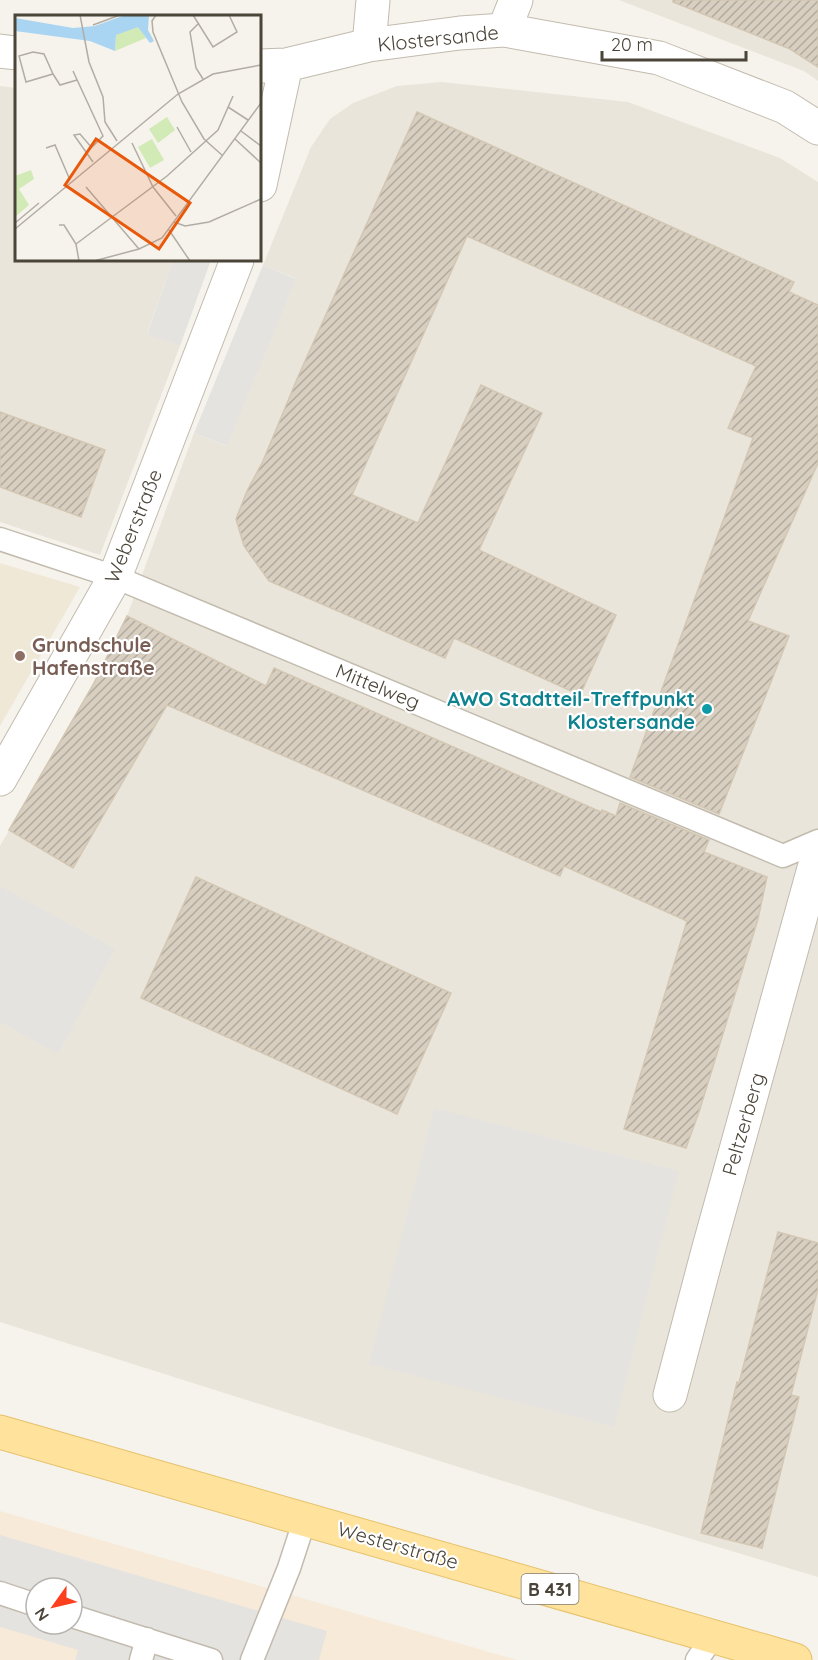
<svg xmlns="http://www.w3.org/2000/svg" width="818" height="1660" font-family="Quicksand,sans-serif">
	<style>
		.residential { fill: #eae5da }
		.commercial { fill: #f7ead8; fill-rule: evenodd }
		.education { fill: #efe8d6 }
		.parking { fill: #e5e3e0; fill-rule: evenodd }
		.building { fill: url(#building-hatch); stroke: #d3c7b4; stroke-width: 1.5 }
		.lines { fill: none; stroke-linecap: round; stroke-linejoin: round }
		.service-casing { stroke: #c2bbae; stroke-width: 25 }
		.minor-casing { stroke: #c2bbae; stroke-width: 35 }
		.primary-casing { stroke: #e6c16a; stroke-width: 35 }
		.service { stroke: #fff; stroke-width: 22 }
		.minor { stroke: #fff; stroke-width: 33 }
		.primary { stroke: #ffe39c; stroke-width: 33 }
		.education-dot { fill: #8d6e63; stroke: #fff; stroke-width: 2 }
		.culture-dot { fill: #0f9aa8; stroke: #fff; stroke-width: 2 }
		.labels { text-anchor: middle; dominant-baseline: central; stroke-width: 4.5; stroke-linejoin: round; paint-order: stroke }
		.shield { fill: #fff; stroke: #817c74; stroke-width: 1.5 }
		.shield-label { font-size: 18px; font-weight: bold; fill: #4b4439 }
		.street-label { font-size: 20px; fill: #4b4439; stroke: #fff }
		.education-label { font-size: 20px; font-weight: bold; fill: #785e54; stroke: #fff; text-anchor: start }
		.culture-label { font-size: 20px; font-weight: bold; fill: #0d838f; stroke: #fff; text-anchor: end }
		.inset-road { fill: none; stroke: #b2ada4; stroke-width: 1.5 }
		.view { fill: #e8590c; fill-opacity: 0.15; stroke: #e8590c; stroke-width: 3 }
		.inset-edge { fill: none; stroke: #4b4439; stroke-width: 3 }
	</style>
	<defs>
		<pattern id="building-hatch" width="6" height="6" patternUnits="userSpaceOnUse" patternTransform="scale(1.5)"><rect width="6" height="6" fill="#d8cfc1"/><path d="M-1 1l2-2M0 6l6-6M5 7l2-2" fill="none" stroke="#b1aa9e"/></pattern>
	</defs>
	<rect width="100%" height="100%" fill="#f6f3ec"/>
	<path class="residential" d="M619 0H818V81L804 71Z
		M442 82 628 102 780 158 818 182V1577L595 1510 0 1322V846L100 671 127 616 194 433 226 446 295 278 263 265 311 147 330 119 353 103 397 86Z
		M0 86 16 88V260H173L147 333 180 346 100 555 0 522Z"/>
	<path class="commercial" d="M0 1511 517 1660H0ZM36 1588H72V1624H36Z"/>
	<path class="education" d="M0 563 80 587 0 726Z"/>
	<path class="parking" d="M173 260H211L180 346 147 334Z
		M263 265 296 279 227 446 194 433Z
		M0 886 115 949 58 1054 0 1022Z
		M434 1108 679 1171 614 1427 369 1364Z
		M0 1535 327 1631 319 1660H75L78 1650 0 1627ZM36 1588H72V1624H36Z"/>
	<path class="building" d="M673 0H818V67L790 49 673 2Z
		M417 112 794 282 789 292 818 305V463L748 621 789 636 719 814 630 777 753 438 728 428 756 366 467 236 352 495 418 523 481 385 542 413 479 550 616 615 580 695 454 638 445 658 269 581 244 546 236 519 247 491 263 461 297 379Z
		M0 412 105 450 81 517 0 487Z
		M127 616 266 686 274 668 601 812 602 810 616 816 620 803 709 840 704 852 767 877 758 919 700 1109 686 1148 624 1129 687 921 564 866 560 876 167 705 73 868 9 830 93 685Z
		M196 877 451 993 397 1114 141 998Z
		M778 1232 818 1243V1289L791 1395 799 1397 762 1548 701 1533 737 1382 739 1383Z"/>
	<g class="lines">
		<g class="service-casing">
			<path id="service" d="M0 539 115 577 783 856 818 841
				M0 1593 36 1605
				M72 1616 211 1660
				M141 1660 147 1639
				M252 1660 289 1568 305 1519
				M697 1660 714 1635"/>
		</g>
		<g class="minor-casing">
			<path id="minor" d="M504 30 516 0
				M369 45 373 0
				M0 51 16 53
				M260 66 286 65 369 45 460 33 504 30 659 58 785 107 818 128
				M260 185 286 65
				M0 779 115 577 237 260
				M670 1395 708 1251 818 854"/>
		</g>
		<g class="primary-casing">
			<path id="primary" d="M0 1432 795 1660"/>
		</g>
		<use href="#service" class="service"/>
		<use href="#minor" class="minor"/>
		<use href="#primary" class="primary"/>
	</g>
	<circle class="education-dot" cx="20" cy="656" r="6"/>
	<circle class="culture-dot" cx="707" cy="709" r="6"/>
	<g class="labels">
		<rect class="shield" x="521.5" y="1574" width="57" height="30" rx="4.5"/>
		<g class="shield-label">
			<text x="550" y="1589">B 431</text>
		</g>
		<g class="street-label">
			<text transform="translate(438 38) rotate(-6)">Klostersande</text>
			<text transform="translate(133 526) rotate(-68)">Weberstraße</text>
			<text transform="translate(378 686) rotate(22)">Mittelweg</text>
			<text transform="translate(743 1124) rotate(-74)">Peltzerberg</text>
			<text transform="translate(398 1545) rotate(16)">Westerstraße</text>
		</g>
		<g class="education-label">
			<text x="32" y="644">Grundschule<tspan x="32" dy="23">Hafenstraße</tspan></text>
		</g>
		<g class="culture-label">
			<text x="695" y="698">AWO Stadtteil-Treffpunkt<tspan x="695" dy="23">Klostersande</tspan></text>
		</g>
	</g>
	<g transform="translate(15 15)">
		<rect width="246" height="246" fill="#f6f3ec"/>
		<path d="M123 11 131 23 100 36 101 20ZM152 102 160 115 143 128 134 114Z" fill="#d2eab5"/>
		<path d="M16 155 19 164 4 174 14 190 0 202V161Z" fill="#d2eab5"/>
		<path d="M137 124 149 145 135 153 123 132Z" fill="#d2eab5"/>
		<path d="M110 0H134L133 15 139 26 135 28 123 12 101 20 100 36 75 26 0 16V3L58 13 80 11Z" fill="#a9d4f2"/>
		<path class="inset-road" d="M65 0 74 47 88 82 90 107 102 126M141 0 137 6 138 17 167 87 189 124 208 141M178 0 198 32 222 17 214 0M184 8 175 17 181 53 188 64M78 10 105 0M58 56 88 121 71 138M38 59 29 39 18 37 4 41 11 67 38 59 45 70 62 65M213 92 233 105M162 112 176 137M226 116 246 131M220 124 246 148M117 128 138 172 161 201M31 133 40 130 55 165M77 133 65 119 59 120 78 147M71 172 124 234M159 207 170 211 194 207 246 184M0 208 24 188M44 210H49L61 229 64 246M0 214 163 79 198 59 246 50M154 215 175 246M61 229 152 161 203 115 218 81M79 246 124 234 147 223 246 88"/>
		<path class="view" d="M81 124 175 188 144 234 50 170Z"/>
		<rect width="246" height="246" class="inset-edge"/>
	</g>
	<g transform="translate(54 1606) rotate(236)"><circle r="28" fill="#ffffff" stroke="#b7b4b0" stroke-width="1.5"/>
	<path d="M0-4.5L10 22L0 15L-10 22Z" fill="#fc3f1d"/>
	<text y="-9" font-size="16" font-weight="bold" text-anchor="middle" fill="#4b4439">N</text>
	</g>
	<path d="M602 51v9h144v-9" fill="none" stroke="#4b4439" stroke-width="3"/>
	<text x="611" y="51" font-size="18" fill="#4b4439" stroke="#ffffff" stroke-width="4.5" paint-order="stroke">20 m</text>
</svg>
